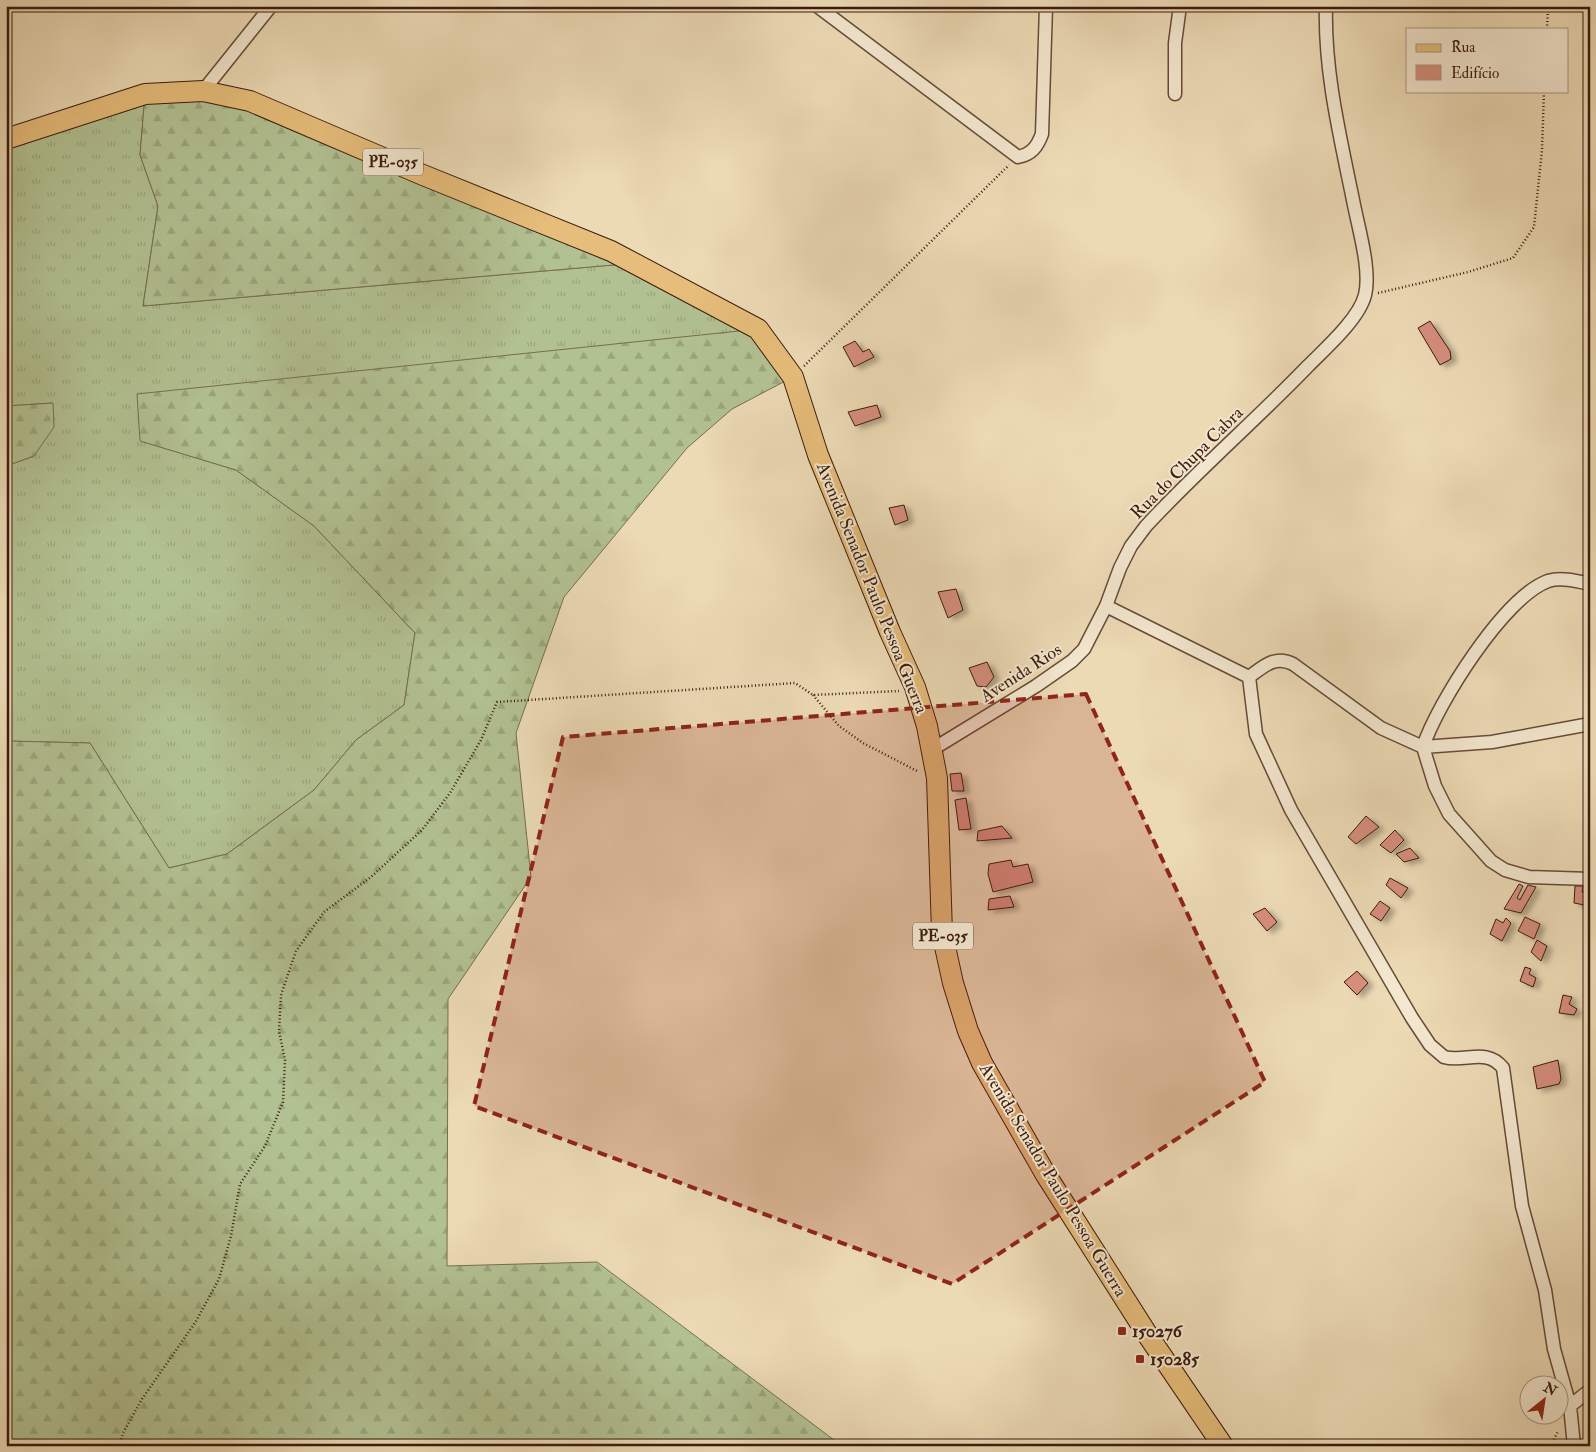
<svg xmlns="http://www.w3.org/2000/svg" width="1596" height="1452" font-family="'IM FELL Double Pica',serif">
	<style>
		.grass { fill: url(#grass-tufts); stroke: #766e50 }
		.forest { fill: url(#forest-firs); stroke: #766e50 }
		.building { fill: #d68e7d; stroke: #3b1b0e; filter: url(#shadow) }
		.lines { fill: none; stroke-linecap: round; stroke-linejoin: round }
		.minor-casing { stroke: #674b38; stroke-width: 15 }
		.primary-casing { stroke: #3b1b0e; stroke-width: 22 }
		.path { stroke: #3b1b0e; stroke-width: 2.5; stroke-dasharray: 1 2.5; stroke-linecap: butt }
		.minor { stroke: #f3e7cf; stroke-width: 12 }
		.primary { stroke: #e6bd7a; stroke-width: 20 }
		.marked { fill: #8f2418; fill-opacity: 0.2; stroke: #8f2418; stroke-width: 4; stroke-dasharray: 10 6; stroke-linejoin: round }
		.poi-dot { fill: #8f2418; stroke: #f3e7cf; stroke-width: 2 }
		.labels { text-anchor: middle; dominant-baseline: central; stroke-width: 4; stroke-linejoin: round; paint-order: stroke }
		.shield { fill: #f3e7cf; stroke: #725848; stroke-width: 1 }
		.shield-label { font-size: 16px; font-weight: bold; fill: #3b1b0e }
		.street-label { font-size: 18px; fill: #3b1b0e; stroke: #f3e7cf }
		.poi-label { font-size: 18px; font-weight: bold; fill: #3b1b0e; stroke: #f3e7cf; text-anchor: start }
	</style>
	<defs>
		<pattern id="grass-tufts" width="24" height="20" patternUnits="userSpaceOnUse" patternTransform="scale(1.25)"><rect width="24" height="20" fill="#b2c192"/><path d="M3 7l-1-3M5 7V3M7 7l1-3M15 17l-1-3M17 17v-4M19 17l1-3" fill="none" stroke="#9aa57d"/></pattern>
		<pattern id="forest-firs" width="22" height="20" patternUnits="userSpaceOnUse" patternTransform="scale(1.25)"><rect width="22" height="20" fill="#b2c192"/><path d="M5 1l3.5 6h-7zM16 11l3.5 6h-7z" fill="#9aa57d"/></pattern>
		<filter id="shadow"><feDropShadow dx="5.5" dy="3" stdDeviation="2.5" flood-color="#0004"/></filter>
	</defs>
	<rect width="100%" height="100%" fill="#ecdab5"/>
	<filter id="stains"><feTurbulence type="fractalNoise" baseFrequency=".004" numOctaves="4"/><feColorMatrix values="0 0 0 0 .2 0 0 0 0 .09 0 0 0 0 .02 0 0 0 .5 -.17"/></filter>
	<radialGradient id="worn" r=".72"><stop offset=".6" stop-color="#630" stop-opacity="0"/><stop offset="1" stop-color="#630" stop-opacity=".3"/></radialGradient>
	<path class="grass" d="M145 94 140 155 158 206 143 306 636 263 758 329 141 441 236 470 314 526 415 633 404 705 356 740 314 790 227 854 169 868 90 743 6 741V466L34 456 52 403 6 406V139Z"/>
	<path class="forest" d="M203 91 636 263 143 306 158 206 140 155 145 94Z
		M758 329 793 377 732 409 687 448 564 597 516 733 531 877 448 999 447 1266 597 1262 842 1446H6V741L90 743 169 868 227 854 314 790 356 740 404 705 415 633 314 526 236 470 140 441 137 394Z
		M53 403 54 427 34 456 6 466V406Z"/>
	<path class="building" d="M1430 321 1450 351 1451 359 1440 365 1418 328Z
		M855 341 863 352 869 349 874 357 854 367 843 347Z
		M877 405 881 417 855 426 848 412Z
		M904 505 908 520 895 525 889 508Z
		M956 589 963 610 948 618 938 592Z
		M987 662 994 677 986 687 977 686 969 668Z
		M961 773 964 791H952L950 774Z
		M966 798 971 829 959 830 955 800Z
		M1366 816 1379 827 1356 844 1348 837Z
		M1002 826 1012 838 977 841 978 831Z
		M1395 830 1404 840 1391 853 1380 845Z
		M1410 848 1419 858 1404 862 1396 854Z
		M1011 860 1013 867 1028 864 1033 882 993 892 988 874 989 864Z
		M1390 878 1408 888 1401 898 1386 885Z
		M1519 884 1523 886 1517 898 1520 900 1528 885 1536 887 1521 913 1504 909Z
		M1575 886H1583L1582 892H1590V906L1574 903Z
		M1010 896 1014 907 988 910 989 899Z
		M1380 901 1390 908 1381 921 1370 914Z
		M1265 908 1277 922 1267 931 1253 914Z
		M1525 917 1540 924 1534 939 1518 931Z
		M1506 918 1511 923 1502 941 1490 934 1496 919 1503 923Z
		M1537 940 1547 946 1541 961 1531 952Z
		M1525 967 1531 969 1529 974 1536 978 1533 987 1520 981Z
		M1357 971 1368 983 1357 995 1344 982Z
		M1563 995 1572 997 1569 1004 1577 1009 1574 1015 1559 1013Z
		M1558 1060 1561 1079 1559 1084 1537 1089 1533 1067Z"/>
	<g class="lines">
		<g class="minor-casing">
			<path id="minor" d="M817 6 1018 157C1032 154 1037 147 1042 134L1046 6
				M203 91 271 6
				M1175 94V43L1180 6
				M1590 584C1577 581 1561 577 1548 581 1504 597 1437 704 1423 747L1492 742 1590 724
				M1106 606 1249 677C1264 666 1275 655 1293 664L1381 728 1423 747 1435 786 1449 814 1491 861 1505 870 1529 877 1590 879
				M1249 677 1256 734 1291 810 1412 1018 1430 1045 1444 1057C1465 1063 1486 1047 1503 1068L1522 1206 1545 1290 1554 1349 1570 1406 1574 1446
				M933 749 1036 686 1072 661 1084 649 1106 606 1120 568 1131 546 1146 526C1198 470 1255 421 1308 366 1325 349 1359 319 1365 295 1371 271 1359 230 1354 205 1341 140 1324 73 1326 6
				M1570 1406 1590 1390"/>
		</g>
		<g class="primary-casing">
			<path id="primary" d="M6 139 145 94 203 91 250 101 423 175 611 251 758 329 793 377 818 455 890 632 915 687 927 726 937 778 942 933 953 983 968 1031 982 1063 1046 1175 1149 1337 1223 1446"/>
		</g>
		<path class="path" d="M1547 29 1548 6
			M1378 293 1468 272 1513 258 1534 227 1542 150 1544 91
			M804 366 1009 165
			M813 695 839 726 863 743 919 772
			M119 1446 123 1433 142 1399 195 1323 219 1279 231 1236 240 1184 265 1146 283 1102 285 1060 279 1031 281 995 296 951 324 912 371 877 422 830 450 793 481 740 497 702 795 683 813 695 899 691
			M1551 1446 1558 1431"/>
		<use href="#minor" class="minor"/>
		<use href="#primary" class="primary"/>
	</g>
	<path class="marked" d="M1086 694 1265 1082 952 1284 474 1106 563 737Z"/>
	<g class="poi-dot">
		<rect x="1117" y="1326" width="10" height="10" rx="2.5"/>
		<rect x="1135" y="1354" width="10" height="10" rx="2.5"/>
	</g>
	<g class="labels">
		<g class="shield">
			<rect x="363" y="148.5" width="60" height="27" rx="4"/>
			<rect x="913" y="922.5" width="60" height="27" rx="4"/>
		</g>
		<g class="shield-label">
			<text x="393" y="162">PE-035</text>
			<text x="943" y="936">PE-035</text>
		</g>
		<g class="street-label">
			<text transform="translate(1187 463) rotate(-45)">Rua do Chupa Cabra</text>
			<text transform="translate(872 588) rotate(68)">Avenida Senador Paulo Pessoa Guerra</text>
			<text transform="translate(1021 673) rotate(-33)">Avenida Rios</text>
			<text transform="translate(1053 1180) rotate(59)">Avenida Senador Paulo Pessoa Guerra</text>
		</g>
		<g class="poi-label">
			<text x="1132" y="1331">150276</text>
			<text x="1150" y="1359">150285</text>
		</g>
	</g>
	<rect width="1596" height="1452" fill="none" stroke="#ecdab5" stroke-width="25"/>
	<rect x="8" y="8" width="1581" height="1437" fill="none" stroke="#3b1b0e" stroke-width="2.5"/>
	<rect x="12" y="12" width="1571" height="1427" fill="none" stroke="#3b1b0e"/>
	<rect x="1406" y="28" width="162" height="65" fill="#f3e7cf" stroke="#a99582"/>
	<rect x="1416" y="44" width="25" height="8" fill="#e6bd7a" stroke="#a99582"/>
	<text x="1451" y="52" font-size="15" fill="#3b1b0e">Rua</text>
	<rect x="1416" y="65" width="25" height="15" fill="#d68e7d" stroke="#a99582"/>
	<text x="1451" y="78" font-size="15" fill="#3b1b0e">Edifício</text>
	<g transform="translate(1544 1400) rotate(30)"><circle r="24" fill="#f3e7cf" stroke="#a99582"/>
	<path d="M0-4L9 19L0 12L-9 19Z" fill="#8f2418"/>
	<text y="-8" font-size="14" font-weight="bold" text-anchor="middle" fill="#3b1b0e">N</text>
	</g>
	<rect width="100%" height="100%" filter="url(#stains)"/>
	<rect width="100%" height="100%" fill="url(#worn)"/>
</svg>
